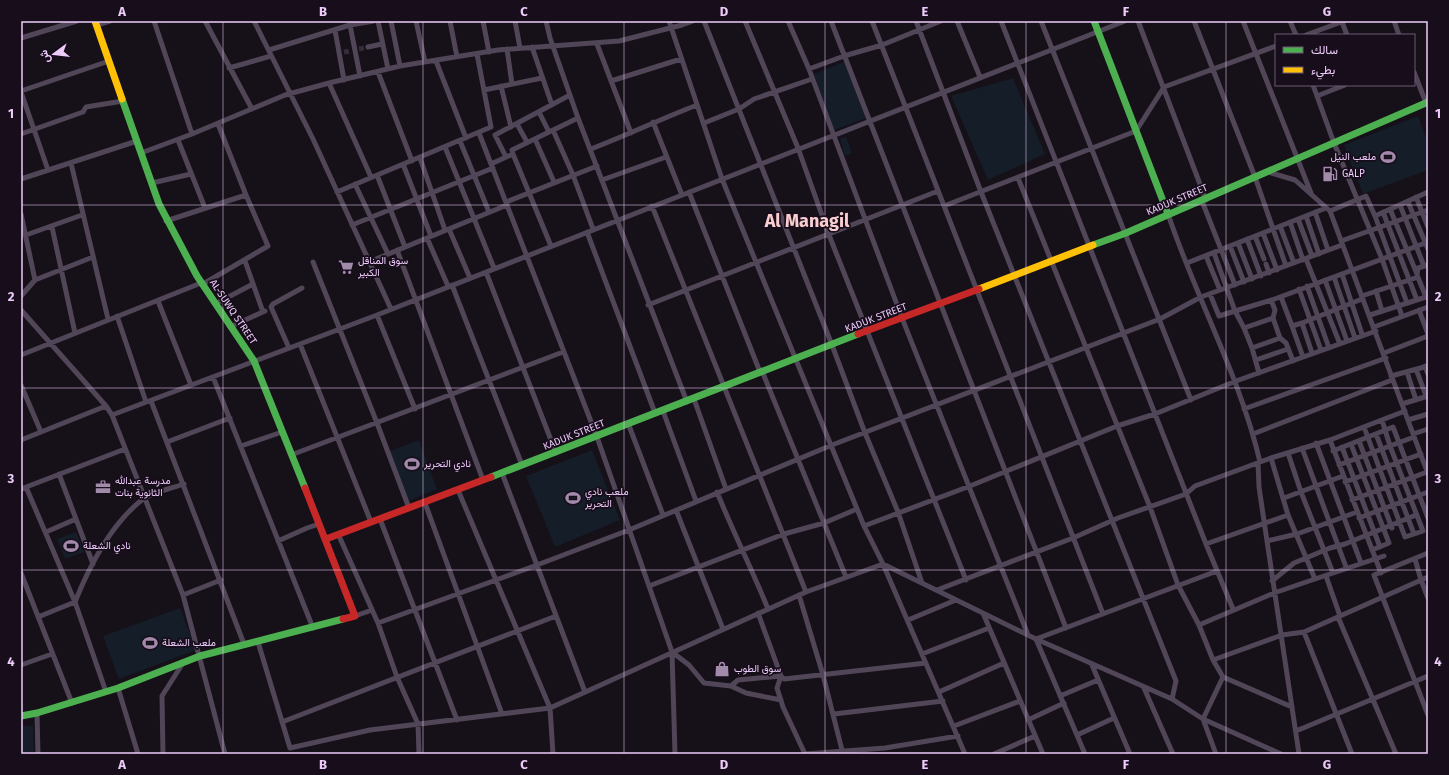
<svg xmlns="http://www.w3.org/2000/svg" width="1449" height="775" font-family="'Fira Sans',Vazirmatn,sans-serif">
	<style>
		.green { fill: #141d28 }
		.lines { fill: none; stroke-linecap: round; stroke-linejoin: round }
		.street-tunnel { stroke: #362c3a; stroke-width: 5; stroke-dasharray: 5 2.5; stroke-linecap: butt }
		.street { stroke: #514657; stroke-width: 5 }
		.fast { stroke: #4caf50; stroke-width: 7 }
		.slow { stroke: #ffc107; stroke-width: 7 }
		.jam { stroke: #c62828; stroke-width: 7 }
		.grid { fill: none; stroke: #edccfa; stroke-width: 1; stroke-opacity: 0.55 }
		.labels { text-anchor: middle; dominant-baseline: central; stroke-width: 3.5; stroke-linejoin: round; paint-order: stroke }
		.poi-label { font-size: 10px; fill: #edccfa; stroke: #170d1b; text-anchor: start }
		.street-label { font-size: 10px; fill: #edccfa; stroke: #170d1b }
		.town-label { font-size: 18px; font-weight: bold; fill: #facecf; stroke: #170d1b }
		.neatline { fill: none; stroke: #edccfa; stroke-width: 1.5 }
		.grid-label { font-size: 13px; text-anchor: middle; font-weight: bold; fill: #edccfa }
	</style>
	<rect width="100%" height="100%" fill="#161018"/>
	<path class="green" d="M844 62 866 118 834 130 814 74Z
		M1013 78 1045 154 988 180 951 96Z
		M1418 116 1428 143V170L1363 194 1344 145Z
		M846 137 852 153 845 156 840 139Z
		M419 440 437 489 409 501 390 451Z
		M592 450 620 520 555 547 526 476Z
		M76 532 84 552 65 559 57 539Z
		M180 608 196 650 119 679 103 636Z
		M21 726H33L34 754H21Z"/>
	<g class="lines">
		<path class="street-tunnel" d="M359 49 368 47
			M344 52 350 51"/>
		<path class="street" d="M154 21 192 134
			M205 21 252 109
			M254 21 313 139 391 309
			M378 21 388 69
			M391 21 400 66
			M416 21 425 62
			M450 21 457 57
			M483 21 489 52
			M515 21 520 48
			M546 21 550 38 578 118 687 402
			M669 21 722 179 864 526 883 564 965 754
			M704 21 832 345 865 433 898 512 922 583
			M745 21 798 148 829 235 966 580
			M788 21 809 69 902 318 1028 635
			M831 21 1066 628
			M872 21 1103 614
			M916 21 981 192 1176 681 1172 699
			M957 21 980 77
			M1001 21 1206 544 1233 609
			M1041 21 1191 400
			M1138 21 1206 200
			M1194 21 1255 177 1286 266
			M1243 21 1311 193
			M1290 21 1296 35
			M1394 21 1399 35
			M1342 22 1347 35
			M97 25 110 21
			M350 25 360 76
			M335 30 344 80
			M1306 35 1344 21
			M21 38 77 21
			M597 44 631 133
			M368 47 382 44
			M532 47 552 105
			M507 49 512 84
			M269 50 350 25 374 21
			M436 61 466 138
			M229 68 271 56
			M809 69 844 56 882 45 941 21
			M378 72 412 161
			M1414 72 1426 103
			M611 81 681 59
			M329 83 371 177
			M1313 85 1334 143 1382 259 1402 316
			M501 86 511 127
			M484 90 542 78
			M21 91 109 61
			M21 92 48 170
			M1317 96 1345 85
			M539 112 549 132
			M653 122 682 195
			M704 123 739 109 754 99 812 79
			M517 124 527 142
			M553 130 573 175 593 229
			M479 133 597 437 672 652 675 754
			M21 134 83 112 86 107 123 101
			M535 139 554 182
			M178 140 205 208
			M460 141 489 212
			M445 147 494 268
			M591 149C627 135 661 119 697 105
			M141 153 192 134 285 95 329 83 400 66 498 50 619 41 682 25 693 21
			M513 154 551 246
			M506 157 495 135 570 95
			M420 158 445 230
			M71 163 108 319
			M403 164 431 236
			M491 164 513 154 512 150 578 118
			M1268 172 1295 180 1330 211 1428 474
			M377 175 405 247
			M1018 178 1150 507 1178 585 1199 625 1213 660 1223 677 1203 719 1216 754
			M21 179 137 141
			M602 180 666 157
			M152 183 191 174
			M355 184 388 254
			M337 192 491 127 477 54
			M689 192 760 372
			M1416 197 1428 227
			M1202 201 1235 285
			M506 202 597 166
			M1408 202 1428 249
			M1400 205 1424 266
			M652 206 806 592
			M944 206 1136 131 1164 87 1276 46
			M1390 209 1417 274
			M1330 211 1366 196 1375 216 1428 192
			M1315 212 1328 250
			M1383 212 1417 300
			M21 214 35 280
			M1168 214C1196 298 1240 376 1260 462
			M1306 216 1319 254
			M1375 216 1407 303
			M1298 219 1312 256
			M166 221 246 195 218 124
			M1290 222 1303 260
			M352 225 493 168
			M1280 226 1294 263
			M52 227 75 333
			M449 229 470 278
			M587 232 655 413
			M1263 233 1277 270
			M26 235 82 215
			M1255 236 1264 259
			M427 238 448 286
			M1247 239 1261 276
			M1341 241 1428 210
			M1238 243 1252 279
			M1230 246 1244 282
			M397 250 483 480
			M1206 256 1220 290
			M1306 259 1340 344
			M245 261 263 312
			M313 262 377 423 409 508
			M369 262 507 205
			M1187 263 1326 208
			M1266 264 1269 273
			M486 272 556 453
			M1342 274 1362 334
			M1334 277 1355 338
			M1325 280 1347 341
			M203 284 268 246 246 195
			M452 285 522 465
			M1307 286 1329 348
			M1299 289 1321 350
			M1376 291 1382 311
			M1210 294 1219 316 1235 311 1214 253
			M21 296 35 280 93 257
			M1281 297 1292 326 1302 323 1312 353
			M1271 300 1275 310 1273 318
			M158 301 191 385
			M215 304 253 284
			M648 305 938 191
			M21 310 106 406 112 415 183 595 225 754
			M1419 310 1428 334
			M377 315 415 409
			M1370 315 1426 297 1417 275 1418 268 1428 265
			M117 316 146 402
			M1302 323 1362 299V296L1418 277
			M1292 326 1303 357
			M230 327 265 311
			M1374 327 1428 307
			M1244 328 1235 311 1272 300 1428 242
			M1280 338 1286 343 1293 361
			M300 344 371 522
			M289 348 271 307 273 304 302 288
			M1252 348 1280 338 1273 318 1244 328 1252 348 1259 373
			M1384 353 1428 336
			M21 355 201 283
			M1256 360 1288 349
			M1425 366 1428 374
			M1416 369 1426 396
			M762 371 846 577
			M1407 372 1416 400
			M1391 376 1428 366
			M213 377 313 628
			M21 385 41 432
			M694 399 726 489
			M151 401 244 644
			M1402 404 1428 396
			M1244 409 1386 358
			M663 411 696 501
			M112 415 377 315 1125 21
			M1408 420 1428 414
			M628 423 663 515
			M1364 427 1405 537 1423 531 1390 446 1382 420
			M1253 434 1392 380
			M1376 434 1414 534
			M1413 434 1428 429
			M21 440 106 406
			M1330 440 1381 573
			M1359 441 1392 528
			M167 442 230 418
			M1316 443 1361 563
			M1351 444 1389 543 1372 550
			M241 446 282 432
			M1342 447 1380 547
			M1302 448 1346 567
			M1333 451 1393 427 1428 518
			M1288 453 1301 492 1333 573
			M291 455 563 352
			M1258 463 1259 487 1267 541 1299 754
			M1339 465 1414 437
			M502 473 585 692
			M59 474 93 564
			M1345 482 1421 454
			M26 487 75 602 106 692
			M21 489 125 449
			M458 490 550 708 553 754
			M717 492C733 532 752 569 768 609
			M1284 498 1343 476
			M1352 500 1427 472
			M425 503 502 714
			M676 510 723 629
			M1359 518 1428 492
			M380 519 457 720
			M864 526 970 486 1117 426 1155 414 1236 381 1376 331
			M46 532 76 519
			M339 536 378 623 397 677 418 724 419 754
			M278 541 307 528 319 524
			M1267 541 1297 534 1357 512
			M1206 544 1288 515
			M1428 553 1374 575 1428 715
			M1415 559 1421 580 1428 598
			M21 573 72 703
			M1326 576 1340 616
			M1315 579 1384 556
			M1272 581 1294 563 1330 548 1345 544 1416 515
			M649 586 784 534 824 523 857 509
			M937 590 1073 538 1118 518 1186 494 1195 486 1271 458 1330 440 1405 411
			M183 595 221 580
			M799 595 823 675 843 754
			M758 613 781 676 784 679 926 663
			M983 613 1043 754
			M355 616 372 610
			M38 617 75 602C89 567 112 523 143 499 152 493 172 488 184 484
			M1338 617 1396 754
			M908 620 956 600
			M378 623 537 565 629 530 832 445 1160 319 1201 297 1342 245
			M1199 625 1274 593 1315 579 1288 515 1271 458
			M1304 632 1352 754
			M258 642 290 748 370 730 550 708 806 592 883 564 1036 639 1172 699 1203 719 1281 754
			M672 652 689 665 704 683 731 686 746 693 781 700
			M922 654 989 628
			M1213 660 1282 635 1304 632 1428 577
			M21 665 52 654
			M1092 665 1130 754
			M1223 677 1292 707
			M731 686 738 680 781 676 777 688 783 707 805 754
			M118 688 138 754
			M1144 688 1173 754
			M939 692 1004 663
			M1060 696 1098 680
			M37 713 38 754
			M834 714 943 701
			M1028 720 1064 703
			M282 722 556 616
			M954 726 1020 701
			M1296 731 1428 676
			M1077 735 1114 718
			M163 754 162 696 183 663
			M805 754 885 748 958 736
			M994 754 1035 736
			M1085 754 1036 639 1217 571"/>
		<path class="fast" d="M1094 21 1168 214
			M122 99 159 204 197 276 254 361 305 488
			M1093 245 1126 233 1428 102
			M491 477 858 334
			M21 716 37 713 118 688 200 656 343 619"/>
		<path class="slow" d="M95 21 122 99
			M979 289 1093 245"/>
		<path class="jam" d="M858 334 979 289
			M305 488 355 616 343 619
			M326 539 491 477"/>
	</g>
	<path class="grid" d="M223 21V754M423 21V754M624 21V754M825 21V754M1026 21V754M1226 21V754M21 205H1428M21 388H1428M21 570H1428"/>
	<defs>
		<g id="stadium-bare" transform="scale(1.2)"><path d="M0-5a6.5 5 0 1 0 0 10a6.5 5 0 1 0 0-10ZM-3.5-1.8h7v3.6h-7Z" fill="#a28aab" stroke="#170d1b" stroke-width="2.5" paint-order="stroke"/></g>
		<g id="fuel-bare" transform="scale(1.2)"><path d="M-5.5-6h7V0h2V4h1.3V-2.5L3-4.5l.8-.8L6-3V5H2.5V1h-1V6h-7ZM-4.2-4.7v3.2H.2V-4.7Z" fill="#a28aab" stroke="#170d1b" stroke-width="2.5" paint-order="stroke"/></g>
		<g id="supermarket-bare" transform="scale(1.2)"><path d="M-6-5.5h2.5l.6 2H6L4.5 2H-2.5L-4.4-4H-6ZM-1.5 3.2a1.3 1.3 0 1 0 .1 0ZM3 3.2a1.3 1.3 0 1 0 .1 0Z" fill="#a28aab" stroke="#170d1b" stroke-width="2.5" paint-order="stroke"/></g>
		<g id="office-bare" transform="scale(1.2)"><path d="M-6-3h4V-5.5h4V-3h4V5H-6ZM-1-4.5V-3h2v-1.5ZM-6 0V1H6V0Z" fill="#a28aab" stroke="#170d1b" stroke-width="2.5" paint-order="stroke"/></g>
		<g id="shop-bare" transform="scale(1.2)"><path d="M-5-2.5h2.3a2.7 3.5 0 0 1 5.4 0H5L5.5 6h-11ZM-1.5-2.5h3a1.5 2.3 0 0 0-3 0Z" fill="#a28aab" stroke="#170d1b" stroke-width="2.5" paint-order="stroke"/></g>
	</defs>
	<g fill-rule="evenodd">
		<use href="#stadium-bare" x="1388" y="157"/>
		<use href="#fuel-bare" x="1330" y="174"/>
		<use href="#supermarket-bare" x="346" y="267"/>
		<use href="#stadium-bare" x="412" y="464"/>
		<use href="#office-bare" x="103" y="487"/>
		<use href="#stadium-bare" x="573" y="498"/>
		<use href="#stadium-bare" x="71" y="546"/>
		<use href="#stadium-bare" x="150" y="643"/>
		<use href="#shop-bare" x="722" y="669"/>
	</g>
	<g class="labels">
		<g class="poi-label">
			<text x="1376" y="157" text-anchor="end">ملعب النيل</text>
			<text x="1342" y="174">GALP</text>
			<text x="358" y="261">سوق المناقل<tspan x="358" dy="12">الكبير</tspan></text>
			<text x="424" y="464">نادي التحرير</text>
			<text x="115" y="481">مدرسة عبدالله<tspan x="115" dy="12">الثانوية بنات</tspan></text>
			<text x="585" y="492">ملعب نادي<tspan x="585" dy="12">التحرير</tspan></text>
			<text x="83" y="546">نادي الشعلة</text>
			<text x="162" y="643">ملعب الشعلة</text>
			<text x="734" y="669">سوق الطوب</text>
		</g>
		<g class="street-label">
			<text transform="translate(1177 200) rotate(-23)">KADUK STREET</text>
			<text transform="translate(233 312) rotate(56)">AL-SUWQ STREET</text>
			<text transform="translate(876 318) rotate(-21)">KADUK STREET</text>
			<text transform="translate(574 435) rotate(-22)">KADUK STREET</text>
		</g>
		<g class="town-label">
			<text x="807" y="221">Al Managil</text>
		</g>
	</g>
	<rect width="1449" height="775" fill="none" stroke="#170d1b" stroke-width="44"/>
	<rect x="1275" y="34" width="140" height="52" fill="#170d1b" stroke="#6d5974"/>
	<rect x="1283" y="47" width="20" height="6" fill="#4caf50" stroke="#6d5974"/>
	<text x="1311" y="54" font-size="12" fill="#edccfa">سالك</text>
	<rect x="1283" y="67" width="20" height="6" fill="#ffc107" stroke="#6d5974"/>
	<text x="1311" y="74" font-size="12" fill="#edccfa">بطيء</text>
	<g transform="translate(54 54) rotate(255)" stroke="#170d1b" stroke-width="3" paint-order="stroke">
	<path d="M0-3L7 15L0 10L-7 15Z" fill="#edccfa"/>
	<text y="-6" font-size="11" font-weight="bold" text-anchor="middle" fill="#edccfa">ش</text>
	</g>
	<rect x="22" y="22" width="1405" height="731" class="neatline"/>
	<g class="grid-label">
		<text x="122" y="16">A</text>
		<text x="323" y="16">B</text>
		<text x="524" y="16">C</text>
		<text x="724" y="16">D</text>
		<text x="925" y="16">E</text>
		<text x="1126" y="16">F</text>
		<text x="1327" y="16">G</text>
		<text x="11" y="118">1</text>
		<text x="1438" y="118">1</text>
		<text x="11" y="301">2</text>
		<text x="1438" y="301">2</text>
		<text x="11" y="483">3</text>
		<text x="1438" y="483">3</text>
		<text x="11" y="666">4</text>
		<text x="1438" y="666">4</text>
		<text x="122" y="769">A</text>
		<text x="323" y="769">B</text>
		<text x="524" y="769">C</text>
		<text x="724" y="769">D</text>
		<text x="925" y="769">E</text>
		<text x="1126" y="769">F</text>
		<text x="1327" y="769">G</text>
	</g>
</svg>
